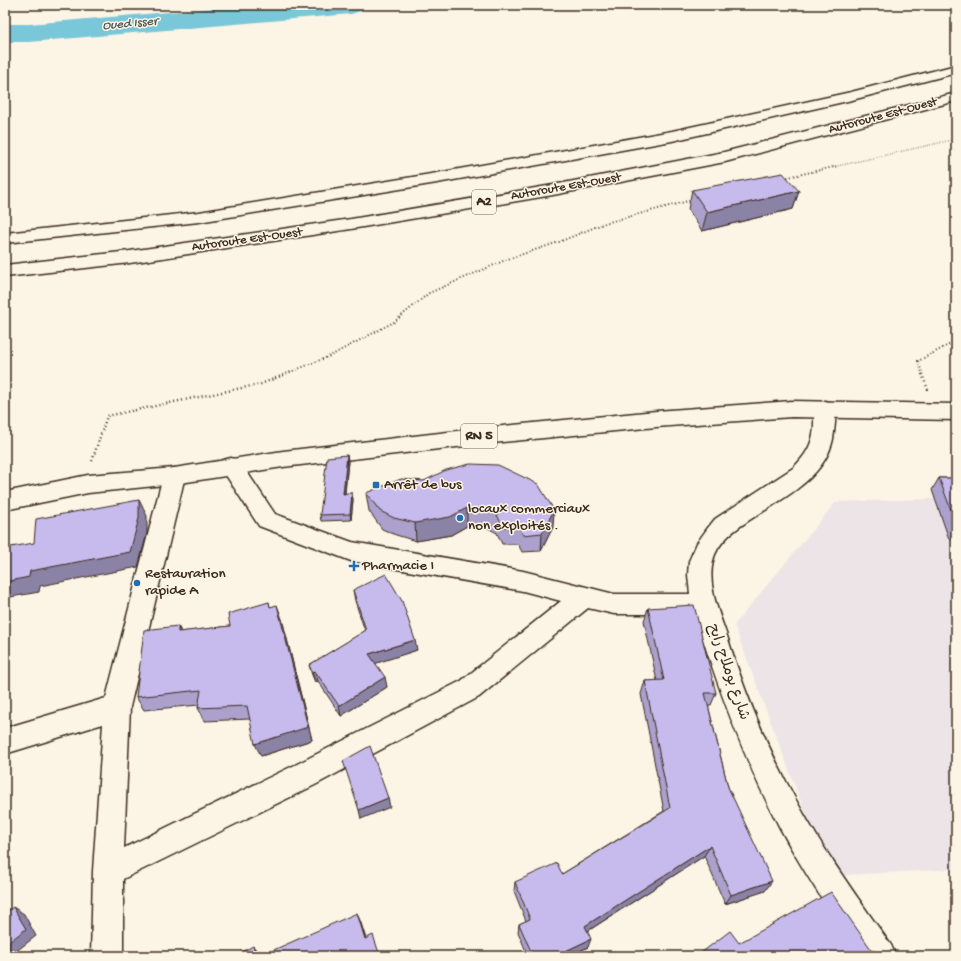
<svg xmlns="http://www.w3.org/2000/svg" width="961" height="961" font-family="'Gochi Hand','Playpen Sans Arabic',sans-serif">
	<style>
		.built { fill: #ece4e7 }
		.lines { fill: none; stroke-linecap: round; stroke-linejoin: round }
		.river { fill: #7ac7d9; fill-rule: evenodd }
		.minor-casing { stroke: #3b2a1e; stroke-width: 3 }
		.major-casing { stroke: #3b2a1e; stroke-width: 3 }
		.highway-casing { stroke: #3b2a1e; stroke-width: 3 }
		.path-far2 { stroke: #3b2a1e; stroke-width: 1.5; stroke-dasharray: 0.5 2; stroke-linecap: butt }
		.path-far1 { stroke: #3b2a1e; stroke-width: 2; stroke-dasharray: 1 2.5; stroke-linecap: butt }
		.path { stroke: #3b2a1e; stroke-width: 2.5; stroke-dasharray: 1 3; stroke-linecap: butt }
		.minor { fill: #fcf5e5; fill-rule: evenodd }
		.major { fill: #fcf5e5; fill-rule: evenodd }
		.highway { fill: #fcf5e5; fill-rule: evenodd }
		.wall { fill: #aba1cc; stroke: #3b2a1e }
		.shaded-wall { fill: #8b83a6; stroke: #3b2a1e }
		.building { fill: #c7bbed; stroke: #3b2a1e }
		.poi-dot { fill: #1f6fb2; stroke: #fcf5e5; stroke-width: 1.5 }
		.labels { text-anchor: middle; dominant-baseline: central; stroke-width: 3; stroke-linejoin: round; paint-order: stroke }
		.far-water-label { font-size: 13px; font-style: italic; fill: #4e5956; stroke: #fcf5e5 }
		.far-street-label { font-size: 13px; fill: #3b2a1e; stroke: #fcf5e5 }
		.shield { fill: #fcf5e5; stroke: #75675a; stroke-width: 1 }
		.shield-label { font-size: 14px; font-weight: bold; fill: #3b2a1e }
		.poi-label { font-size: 15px; fill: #3b2a1e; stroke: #fcf5e5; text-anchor: start }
		.street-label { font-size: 15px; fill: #3b2a1e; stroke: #fcf5e5 }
	</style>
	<rect width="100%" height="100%" fill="#fcf5e5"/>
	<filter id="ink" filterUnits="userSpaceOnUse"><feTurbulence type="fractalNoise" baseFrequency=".025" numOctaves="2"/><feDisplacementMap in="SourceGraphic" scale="8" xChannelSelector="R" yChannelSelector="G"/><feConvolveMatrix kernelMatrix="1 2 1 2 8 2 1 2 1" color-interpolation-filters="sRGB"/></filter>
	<g filter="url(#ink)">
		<path class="built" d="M956 498V869L829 876 734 625 836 502Z"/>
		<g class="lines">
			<path class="river" d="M251 5H365L361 11 351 14 29 42H5V24H29Z"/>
			<g class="minor-casing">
				<path id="minor" d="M825 401 832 404C837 412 835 423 834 432 830 477 781 499 748 521 733 531 717 543 713 561 707 586 719 613 727 636 749 707 779 775 818 838 841 875 866 910 891 945L896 956H861C832 915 804 873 780 828 744 760 718 688 695 614H614L588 608 479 697 315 785 123 879V956H91L93 871 103 724 5 754V728L106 698 163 476 166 470 174 468 182 470 185 476 130 707 124 848 295 765 461 681 561 601 523 591 351 561 259 526 220 466 223 460 231 458 239 460 275 514 352 542 523 571 614 594H690L688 575 689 561 697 543 707 529 715 519 793 468C806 455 813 444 814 426 814 418 814 411 818 404Z"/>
			</g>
			<g class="major-casing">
				<path id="major" d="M792 401 956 404V420L792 417 656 427 483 444 283 467 174 484 88 493 5 510V492L88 475 174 468 283 451 483 428 656 411Z"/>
			</g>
			<g class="highway-casing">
				<path id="highway" d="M956 65V73L852 100 672 141 437 183 199 222 5 243V233L199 212 437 173 672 131 851 92Z
					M956 93V101L725 162 553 195 351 229 130 263 5 277V265L130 251 351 219 553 185 724 152Z"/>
			</g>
			<path class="path-far2" d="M833 167 956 139"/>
			<path class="path-far1" d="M784 178 838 166
				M283 375 330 356 394 322 429 293 508 259 559 242 605 223 692 200
				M923 375 918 361 956 341"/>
			<path class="path" d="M922 374 928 390
				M92 461 107 416 261 384 286 374"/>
			<use href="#minor" class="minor"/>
			<use href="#major" class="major"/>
			<use href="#highway" class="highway"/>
		</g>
		<path class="wall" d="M692 190 799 191 793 209 702 231 688 209Z
			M347 455 348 461 345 494 352 493 353 500 351 520 321 521 320 515Z
			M939 478H956V539H949L932 490Z
			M424 481 553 527 541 551 522 552 518 544H502L497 533 484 526H467L451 535 416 541 396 535 382 529 369 511 366 493Z
			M353 590 417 650 375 663 387 687 341 716 318 681 315 682 312 675 309 665 365 631 355 601Z
			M269 602 270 607 282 619 312 740 261 756 250 719 205 721 198 708 199 705 144 710 136 697 178 626 181 632 230 626Z
			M648 608 716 693 711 705H708L728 787 765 891 725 904 704 856 588 931V947L570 956H528L518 932 519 924 526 921 514 891 515 882 562 874 664 811 641 694 645 681H657L644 621Z"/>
		<path class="shaded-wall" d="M799 191 793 209 702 231 707 212Z
			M347 455 348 461 344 500 343 494Z
			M352 493 353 500 351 520 350 514Z
			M139 500 147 516V533L138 567 40 586 39 592 5 598V582L30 571Z
			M467 508V526L451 535 416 541 415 523Z
			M554 510 553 527 541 551 542 533Z
			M277 605 282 619 312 740 261 756 255 744Z
			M178 626 185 640 178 632Z
			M415 640 417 650 371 665 369 654Z
			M315 671 318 681 315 682 312 672Z
			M385 677 387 687 341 716 339 706Z
			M388 798 390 807 361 819 359 810Z
			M710 846 704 856 583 934 585 926Z
			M772 881 765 891 725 904 731 895Z
			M13 907 24 914 36 936 10 956H5V945Z
			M357 913 361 923 369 948 365 939Z
			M591 939 588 947 570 956H555Z
			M253 946 261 956H257Z"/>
		<path class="building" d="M783 173 799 191 707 212 692 190Z
			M347 455 343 494 352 493 350 514 320 515 327 457Z
			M470 464 498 465 538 484 554 510 542 533 523 535 519 526 503 527 497 515 484 509 467 508 450 517 415 523 394 518 380 511 366 493 401 479 424 481 446 470Z
			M939 478H956V523Z
			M139 500V518L130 552 30 571 29 577 5 582V548L34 543 36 519Z
			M386 574 402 601 415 640 369 654 385 677 339 706 315 671 312 672 309 665 366 630 353 590Z
			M269 602 270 607 277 605 308 727 255 744 247 706 198 708 201 690 136 697 144 630 178 626V632L230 626 228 614Z
			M694 605 716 693H705L728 787 772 881 731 895 710 846 585 926 591 939 555 956H533L519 924 530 919 515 882 557 863 562 874 670 808 645 681 664 680 648 608Z
			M370 746 388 798 359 810 343 761Z
			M831 892 871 949 873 950 877 956H781L780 953 776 956H697L730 931 739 943Z
			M13 907 26 929 5 945V913Z
			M357 913 365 939 373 935 380 956H260Z
			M253 946 257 956H235Z"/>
	</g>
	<g class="poi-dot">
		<rect x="372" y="481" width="8" height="8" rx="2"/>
		<circle cx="460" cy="518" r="4"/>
		<path d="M352 560h4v4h4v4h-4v4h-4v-4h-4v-4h4z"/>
		<circle cx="137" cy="583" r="4"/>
	</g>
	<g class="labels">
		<g class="far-water-label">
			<text transform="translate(130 24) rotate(-5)">Oued Isser</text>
		</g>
		<g class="far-street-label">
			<text transform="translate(883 116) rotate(-15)">Autoroute Est-Ouest</text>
			<text transform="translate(566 187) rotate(-10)">Autoroute Est-Ouest</text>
			<text transform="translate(247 240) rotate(-8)">Autoroute Est-Ouest</text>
		</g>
		<g class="shield">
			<rect x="472" y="190" width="24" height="24" rx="3"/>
			<rect x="461" y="424" width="36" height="24" rx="3"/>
		</g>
		<g class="shield-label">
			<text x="484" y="202">A2</text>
			<text x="479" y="436">RN 5</text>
		</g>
		<g class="poi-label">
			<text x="384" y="485">Arrêt de bus</text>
			<text x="468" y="509">locaux commerciaux<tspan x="468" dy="17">non exploités .</tspan></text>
			<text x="362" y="566">Pharmacie I</text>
			<text x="145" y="574">Restauration<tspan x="145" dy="17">rapide A</tspan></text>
		</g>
		<g class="street-label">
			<text transform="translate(728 672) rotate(71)">شارع بوملاح رابح</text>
		</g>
	</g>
	<rect width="961" height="961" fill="none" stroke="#fcf5e5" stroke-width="20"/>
	<rect x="10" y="10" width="941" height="941" fill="none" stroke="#3b2a1e" stroke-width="1.5" filter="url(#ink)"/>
</svg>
